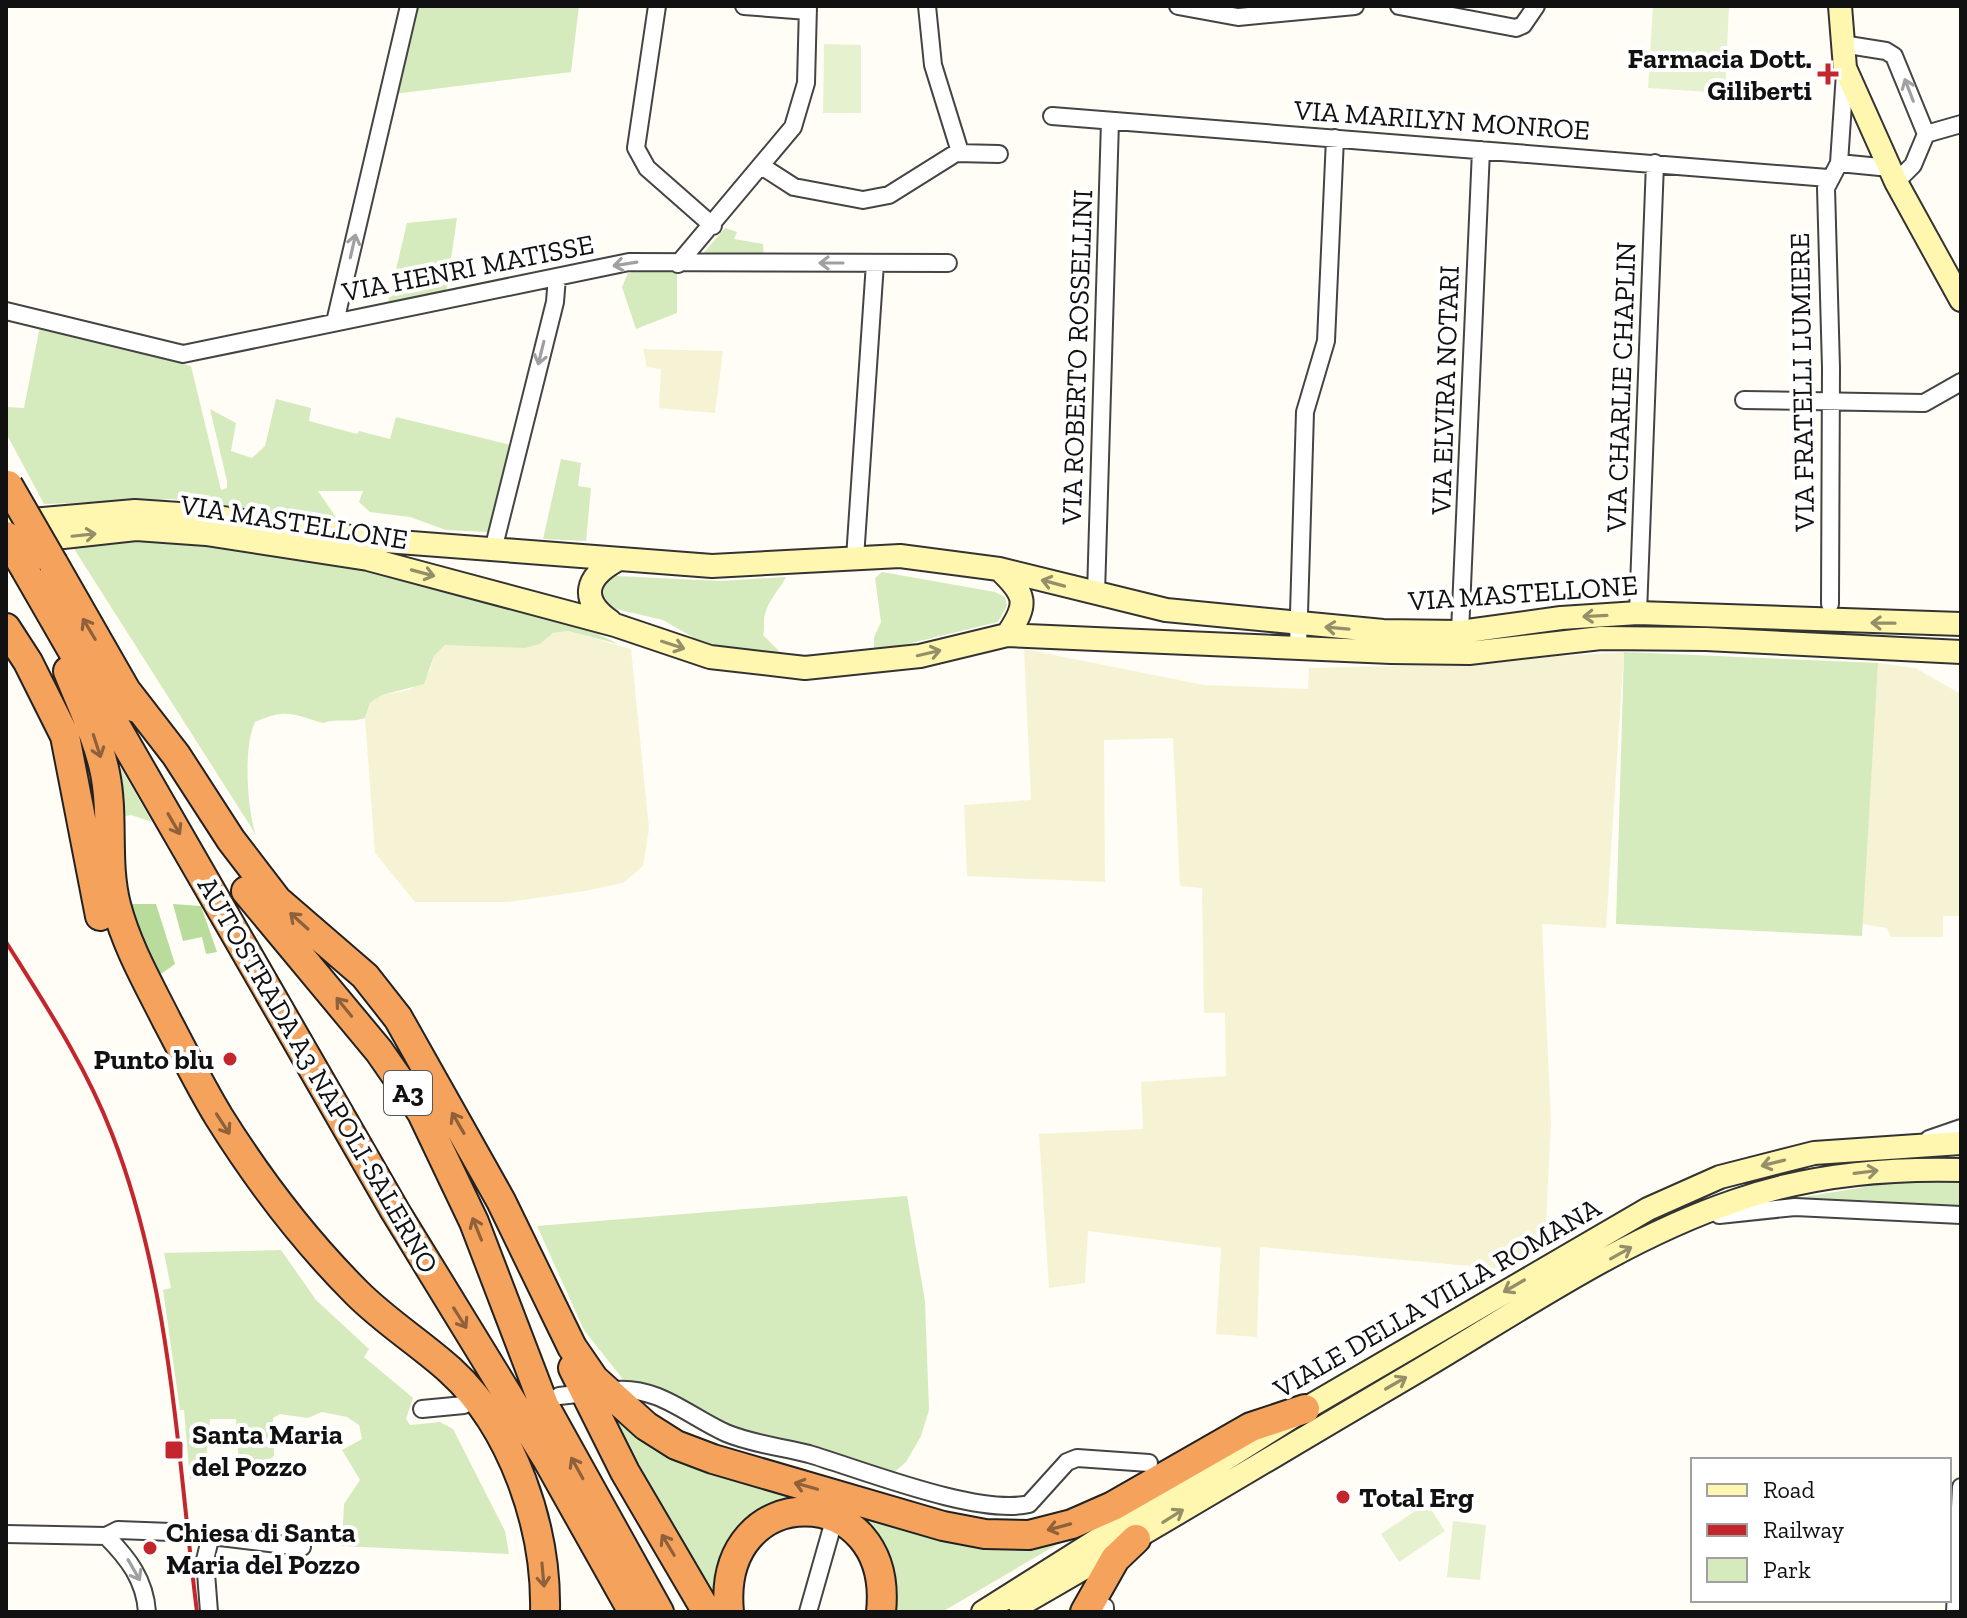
<svg xmlns="http://www.w3.org/2000/svg" width="1967" height="1618" font-family="'Zilla Slab',serif">
	<style>
		.farmland { fill: #f6f3d4 }
		.green { fill: #d5ebbd }
		.forest { fill: #b9dc9c }
		.pitch { fill: #e6f2cf }
		.lines { fill: none; stroke-linecap: round; stroke-linejoin: round }
		.street-tunnel { stroke: #dbdad3; stroke-width: 16; stroke-dasharray: 16 8; stroke-linecap: butt }
		.street-casing { stroke: #444; stroke-width: 20 }
		.secondary-casing { stroke: #333; stroke-width: 26 }
		.highway-casing { stroke: #222; stroke-width: 32 }
		.street { stroke: #fff; stroke-width: 16 }
		.secondary { stroke: #fff6b0; stroke-width: 22 }
		.highway { stroke: #f5a25d; stroke-width: 28 }
		.rail { stroke: #c4262e; stroke-width: 4 }
		.highway-bridge-casing { stroke: #222; stroke-width: 32; stroke-linecap: butt }
		.highway-bridge { stroke: #f5a25d; stroke-width: 28 }
		.oneway { stroke: #a0a0a0 }
		.oneway2 { stroke: #948f68 }
		.oneway3 { stroke: #8e613b }
		.poi-dot { fill: #c4262e; stroke: #fff; stroke-width: 3 }
		.labels { text-anchor: middle; dominant-baseline: central; stroke-width: 8; stroke-linejoin: round; paint-order: stroke }
		.shield { fill: #fff; stroke: #585858; stroke-width: 2 }
		.shield-label { font-size: 26px; font-weight: bold; fill: #111 }
		.poi-label { font-size: 28px; font-weight: bold; fill: #111; stroke: #fff; text-anchor: start }
		.street-label { font-size: 28px; fill: #111; stroke: #fff }
	</style>
	<rect width="100%" height="100%" fill="#fffdf5"/>
	<path class="farmland" d="M643 349 723 351 715 413 659 408 661 369 647 367Z
		M568 631 631 649 649 829 643 866 623 883 585 891 508 902H415L375 853 365 718 370 703 382 695 410 690 430 671 434 656 445 645 540 644 553 633Z
		M1024 649 1204 685 1308 689 1309 668 1432 665 1624 652 1606 928 1542 924 1551 1122 1545 1243 1504 1269 1260 1247 1257 1337 1216 1334 1221 1248 1088 1231 1085 1283 1049 1288 1039 1134 1143 1129 1141 1082 1226 1076 1225 1013H1204L1202 888 1180 886 1173 738 1104 740 1105 882 967 876 964 805 1031 800Z
		M1878 663 1915 668 1961 694V916H1943V937H1891L1887 928 1862 924Z"/>
	<path class="green" d="M413 6H579L571 72 394 94Z
		M457 218 446 293 387 307 407 223Z
		M725 228 737 232 734 239 763 244 764 257H700Z
		M634 272H677V313L636 329 622 287 628 273Z
		M40 326 191 366 221 490 227 488V481L210 409 236 423 231 451 252 458 265 446 276 399 311 408 309 421 357 434 359 431 390 439 396 417 511 445 488 532 446 530 410 517 370 512 359 502 363 491H318L338 520 172 499 44 504 6 433V407L24 408Z
		M561 459 581 463 578 486 591 488 586 541 543 539Z
		M99 540C244 541 389 568 526 612 556 621 591 628 618 644L568 631 553 633 540 644 525 648 445 645 434 656 424 684 382 695 370 703 365 718C350 723 338 718 323 723 292 714 286 708 255 722 243 748 247 809 256 835L71 544Z
		M882 572 995 592 1005 597 1007 606 998 622 874 652V637L881 622 875 578Z
		M617 576 721 581 786 577C779 590 769 599 765 614 763 620 765 628 763 635L781 653 721 646 696 639 663 620 616 609 603 601 600 593 607 578Z
		M1624 652 1878 663 1862 936 1616 924Z
		M117 766 121 768 152 822 131 815 120 817Z
		M1961 1180V1208L1791 1199 1896 1182Z
		M907 1196 925 1301 929 1410 921 1436 906 1462 891 1475C840 1461 785 1452 736 1433 699 1418 669 1384 626 1383L584 1330 537 1226Z
		M281 1250 316 1300 369 1349 364 1357 413 1398 406 1419 410 1425 440 1422 453 1429 505 1531 509 1554 342 1546 344 1504 360 1480 342 1450 362 1439 359 1425 347 1417 322 1412 308 1418 280 1414 273 1418 274 1456 262 1463 239 1464 236 1419H210L206 1461 190 1480 184 1410H180L163 1290 171 1288 164 1253Z
		M599 1404 641 1429 870 1508 1075 1534 942 1612H885L878 1545 780 1507 721 1612Z"/>
	<path class="forest" d="M128 904H156L175 964 158 976 137 935Z
		M173 904 201 906 217 952 206 954 202 937 183 941Z"/>
	<path class="pitch" d="M1653 6H1729L1725 93 1648 88Z
		M824 44 861 45V113H823Z
		M1427 1503 1445 1531 1399 1562 1381 1534Z
		M1453 1521 1486 1525 1480 1580 1447 1577Z"/>
	<g class="lines">
		<path class="street-tunnel" d="M171 1532 197 1534"/>
		<g class="street-casing">
			<path id="street" d="M657 6 636 148 647 168 713 226
				M744 6 808 11
				M927 6 933 65 960 152
				M1178 6 1238 17 1355 6
				M1399 6 1516 28 1523 25 1536 6
				M1842 44 1886 51 1894 56 1926 134 1913 165 1896 182
				M1845 73 1839 163 1890 168
				M1052 116 1828 178
				M1926 134 1961 124
				M763 167 794 187 863 200 889 195 956 153 999 154
				M678 264 793 127 806 83 808 6
				M6 311 183 354 629 262 948 263
				M335 322 409 6
				M1744 400 1924 403 1961 382
				M493 550 555 302 557 277
				M855 558 875 263
				M1096 594 1110 121
				M1830 604 1831 368 1826 188 1839 163
				M1638 613 1655 163
				M1460 632 1481 150
				M1298 647 1305 412 1326 341 1335 138
				M1929 1139 1961 1128
				M1719 1215 1795 1207 1961 1215
				M614 1390C659 1386 688 1416 726 1433 752 1444 782 1447 809 1454 863 1470 978 1516 1029 1504L1067 1462 1077 1458 1149 1463
				M559 1396 577 1394
				M422 1409 464 1405
				M6 1534 106 1536 118 1530 171 1532
				M106 1536C128 1558 145 1580 147 1612
				M209 1612 205 1560 210 1539 220 1537 302 1547
				M808 1612 833 1524
				M1105 1612V1607
				M1955 1612 1961 1487"/>
		</g>
		<g class="secondary-casing">
			<path id="secondary" d="M1840 6 1845 68 1896 182 1961 300
				M6 519 20 521 135 511 209 516 372 540 712 566 900 556 999 569 1166 610 1383 631 1460 632 1561 618 1638 613 1961 624
				M27 541 136 529 206 534 368 559 615 625 710 657 805 668 920 656 1007 635 1391 652 1469 653 1601 638 1706 639 1961 652
				M999 569C1026 595 1029 603 1007 635
				M610 621C579 599 586 577 617 560
				M1020 1605C1151 1530 1280 1452 1411 1375 1515 1314 1620 1240 1735 1201 1808 1175 1884 1168 1961 1170
				M983 1612 1305 1409 1648 1209 1720 1177 1814 1153 1961 1143"/>
		</g>
		<g class="highway-casing">
			<path id="highway" d="M53 563 136 708
				M26 570 395 1211 547 1459 633 1612
				M6 628 28 662 65 736 100 916
				M68 671C81 704 98 738 105 773 114 817 105 862 116 905 127 947 148 983 167 1021 184 1053 200 1086 219 1117 259 1181 304 1240 357 1293 386 1322 420 1343 450 1370 513 1427 547 1528 545 1612
				M128 693 176 755 231 840 277 900 365 976 398 1018 501 1201 572 1347 594 1379 646 1426 676 1445 713 1459 943 1526 985 1534 1029 1535 1072 1524 1113 1506 1251 1427 1305 1409
				M246 891 379 1051 422 1113 474 1222 544 1405 659 1612
				M573 1368 625 1472 707 1612
				M729 1612C716 1477 895 1479 881 1612
				M1085 1612 1115 1559 1136 1539"/>
		</g>
		<use href="#street" class="street"/>
		<use href="#secondary" class="secondary"/>
		<use href="#highway" class="highway"/>
		<path class="rail" d="M6 942C45 1004 86 1066 112 1134 171 1285 177 1453 197 1612"/>
		<g class="highway-bridge-casing">
			<path id="highway-bridge" d="M8 485 53 563
				M6 536 26 570"/>
		</g>
		<use href="#highway-bridge" class="highway-bridge"/>
	</g>
	<defs><path id="oneway-shaft" d="M-6 0H5M1.5-3L5.5 0L1.5 3" fill="none" stroke-width="1.6" stroke-linecap="round" stroke-linejoin="round" transform="scale(2)"/></defs>
	<g class="oneway">
		<use href="#oneway-shaft" transform="translate(1909 90) rotate(-111)"/>
		<use href="#oneway-shaft" transform="translate(353 246) rotate(-77)"/>
		<use href="#oneway-shaft" transform="translate(831 263) rotate(180)"/>
		<use href="#oneway-shaft" transform="translate(625 264) rotate(171)"/>
		<use href="#oneway-shaft" transform="translate(541 353) rotate(104)"/>
		<use href="#oneway-shaft" transform="translate(134 1570) rotate(60)"/>
	</g>
	<g class="oneway2">
		<use href="#oneway-shaft" transform="translate(84 535) rotate(-6)"/>
		<use href="#oneway-shaft" transform="translate(423 573) rotate(15)"/>
		<use href="#oneway-shaft" transform="translate(1053 583) rotate(-165)"/>
		<use href="#oneway-shaft" transform="translate(1595 616) rotate(177)"/>
		<use href="#oneway-shaft" transform="translate(1883 623) rotate(-179)"/>
		<use href="#oneway-shaft" transform="translate(1337 628) rotate(-175)"/>
		<use href="#oneway-shaft" transform="translate(673 645) rotate(18)"/>
		<use href="#oneway-shaft" transform="translate(929 653) rotate(-13)"/>
		<use href="#oneway-shaft" transform="translate(1773 1163) rotate(166)"/>
		<use href="#oneway-shaft" transform="translate(1866 1172) rotate(-7)"/>
		<use href="#oneway-shaft" transform="translate(1621 1253) rotate(-29)"/>
		<use href="#oneway-shaft" transform="translate(1514 1286) rotate(150)"/>
		<use href="#oneway-shaft" transform="translate(1396 1383) rotate(-30)"/>
		<use href="#oneway-shaft" transform="translate(1173 1516) rotate(-32)"/>
	</g>
	<g class="oneway3">
		<use href="#oneway-shaft" transform="translate(89 629) rotate(-121)"/>
		<use href="#oneway-shaft" transform="translate(97 746) rotate(72)"/>
		<use href="#oneway-shaft" transform="translate(174 824) rotate(60)"/>
		<use href="#oneway-shaft" transform="translate(299 921) rotate(-138)"/>
		<use href="#oneway-shaft" transform="translate(344 1007) rotate(-129)"/>
		<use href="#oneway-shaft" transform="translate(458 1123) rotate(-120)"/>
		<use href="#oneway-shaft" transform="translate(223 1124) rotate(57)"/>
		<use href="#oneway-shaft" transform="translate(477 1229) rotate(-112)"/>
		<use href="#oneway-shaft" transform="translate(460 1318) rotate(58)"/>
		<use href="#oneway-shaft" transform="translate(577 1468) rotate(-119)"/>
		<use href="#oneway-shaft" transform="translate(806 1486) rotate(-164)"/>
		<use href="#oneway-shaft" transform="translate(1059 1527) rotate(165)"/>
		<use href="#oneway-shaft" transform="translate(668 1545) rotate(-121)"/>
		<use href="#oneway-shaft" transform="translate(543 1575) rotate(85)"/>
	</g>
	<g class="poi-dot">
		<path d="M1824 62h8v8h8v8h-8v8h-8v-8h-8v-8h8z"/>
		<circle cx="230" cy="1059" r="8"/>
		<rect x="164" y="1440" width="20" height="20" rx="4"/>
		<circle cx="1343" cy="1497" r="8"/>
		<circle cx="150" cy="1548" r="8"/>
	</g>
	<g class="labels">
		<rect class="shield" x="384" y="1071" width="48" height="44" rx="6"/>
		<g class="shield-label">
			<text x="408" y="1093">A3</text>
		</g>
		<g class="poi-label">
			<text x="1812" y="58" text-anchor="end">Farmacia Dott.<tspan x="1812" dy="32">Giliberti</tspan></text>
			<text x="214" y="1059" text-anchor="end">Punto blu</text>
			<text x="192" y="1434">Santa Maria<tspan x="192" dy="32">del Pozzo</tspan></text>
			<text x="1359" y="1497">Total Erg</text>
			<text x="166" y="1532">Chiesa di Santa<tspan x="166" dy="32">Maria del Pozzo</tspan></text>
		</g>
		<g class="street-label">
			<text transform="translate(1442 120) rotate(4)">VIA MARILYN MONROE</text>
			<text transform="translate(468 268) rotate(-11)">VIA HENRI MATISSE</text>
			<text transform="translate(1077 357) rotate(-88)">VIA ROBERTO ROSSELLINI</text>
			<text transform="translate(1802 382) rotate(-91)">VIA FRATELLI LUMIERE</text>
			<text transform="translate(1621 387) rotate(-88)">VIA CHARLIE CHAPLIN</text>
			<text transform="translate(1445 390) rotate(-88)">VIA ELVIRA NOTARI</text>
			<text transform="translate(294 522) rotate(9)">VIA MASTELLONE</text>
			<text transform="translate(1523 593) rotate(-4)">VIA MASTELLONE</text>
			<text transform="translate(318 1075) rotate(60)">AUTOSTRADA A3 NAPOLI-SALERNO</text>
			<text transform="translate(1437 1298) rotate(-30)">VIALE DELLA VILLA ROMANA</text>
		</g>
	</g>
	<rect width="1967" height="1618" fill="none" stroke="#111111" stroke-width="16"/>
	<rect x="1691" y="1458" width="260" height="144" fill="#ffffff" stroke="#a0a0a0" stroke-width="2"/>
	<rect x="1707" y="1484" width="40" height="12" fill="#fff6b0" stroke="#a0a0a0" stroke-width="2"/>
	<text x="1763" y="1498" font-size="24" fill="#111111">Road</text>
	<rect x="1707" y="1524" width="40" height="12" fill="#c4262e" stroke="#a0a0a0" stroke-width="2"/>
	<text x="1763" y="1538" font-size="24" fill="#111111">Railway</text>
	<rect x="1707" y="1558" width="40" height="24" fill="#d5ebbd" stroke="#a0a0a0" stroke-width="2"/>
	<text x="1763" y="1578" font-size="24" fill="#111111">Park</text>
</svg>
